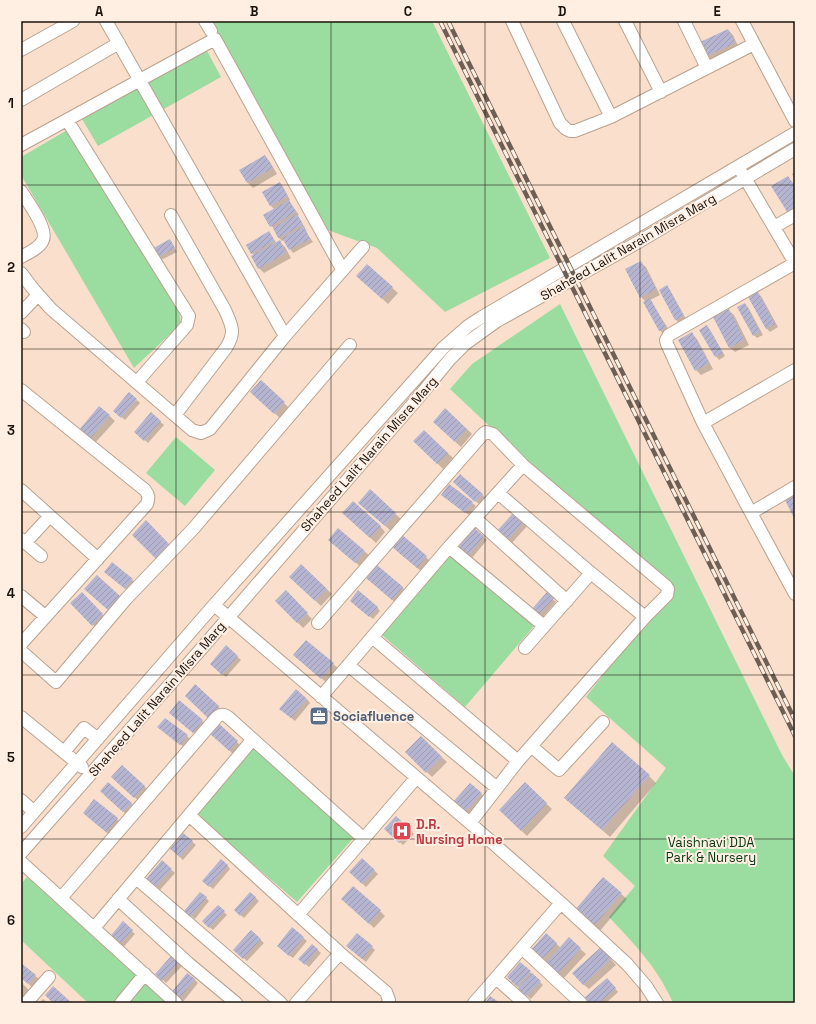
<svg xmlns="http://www.w3.org/2000/svg" width="816" height="1024" font-family="'Space Grotesk',sans-serif">
	<style>
		.park { fill: #9bdca0 }
		.shadow { fill: #0003 }
		.building { fill: url(#building-hatch) }
		.lines { fill: none; stroke-linecap: round; stroke-linejoin: round }
		.minor-casing { stroke: #baa28f; stroke-width: 14 }
		.minor { stroke: #fff; stroke-width: 12 }
		.rail-casing { stroke: #6e5f54; stroke-width: 4.5 }
		.rail { stroke: #ffefe3; stroke-width: 3; stroke-dasharray: 9; stroke-linecap: butt }
		.grid { fill: none; stroke: #1b130c; stroke-width: 1; stroke-opacity: 0.55 }
		.labels { text-anchor: middle; dominant-baseline: central; stroke-width: 4; stroke-linejoin: round; paint-order: stroke }
		.street-label { font-size: 13px; fill: #1b130c; stroke: #ffefe3 }
		.service-label { font-size: 13px; font-weight: bold; fill: #4e5e75; stroke: #ffefe3; text-anchor: start }
		.health-label { font-size: 13px; font-weight: bold; fill: #be3a42; stroke: #ffefe3; text-anchor: start }
		.park-label { font-size: 13px; fill: #053710; stroke: #ffefe3 }
		.neatline { fill: none; stroke: #1b130c; stroke-width: 1.5 }
		.grid-label { font-size: 13px; text-anchor: middle; font-weight: bold; fill: #1b130c }
	</style>
	<defs>
		<pattern id="building-hatch" width="6" height="6" patternUnits="userSpaceOnUse"><rect width="6" height="6" fill="#b6b5d1"/><path d="M-1 1l2-2M0 6l6-6M5 7l2-2" fill="none" stroke="#9c9bb2"/></pattern>
	</defs>
	<rect width="100%" height="100%" fill="#fae0cc"/>
	<path class="park" d="M210 21H432L550 258 445 312 377 248 325 229Z
		M206 49 221 77 98 146 82 119Z
		M69 129 179 310 181 324 134 368 21 175V157Z
		M560 304 782 755 795 776V1003H673C658 968 635 945 609 917L635 886 603 856 666 768 586 697 667 593 450 389 472 364Z
		M176 437 215 470 185 506 146 473Z
		M451 554 534 626 465 707 382 635Z
		M255 747 356 835 297 902 196 815Z
		M27 877 166 1003H88L21 940V884Z"/>
	<path class="shadow" d="M728 30 733 35 739 48 710 63 704 58Z
		M265 156 270 162 277 174 253 188 248 183 241 171Z
		M795 172V180L792 174Z
		M280 183 283 187 290 200 289 201 299 215 297 216 300 219 305 228 304 229 313 242 293 253 284 240 282 241 279 238 275 229 271 226 275 210 271 206 264 192Z
		M269 232 276 243 279 242 285 247 291 258 264 273 259 268 254 256 247 245Z
		M170 241 177 252 159 261 156 258Z
		M640 262 646 267 660 295 650 300 669 330 663 334 660 330 646 302 641 297Z
		M367 265 398 293 388 304 363 281Z
		M667 286 670 290 686 319 679 323 676 320 660 290Z
		M757 293 761 296 778 327 770 332 766 328Z
		M744 304 748 307 763 335 757 338 754 335Z
		M728 310 734 315 749 345 735 352 729 347Z
		M707 327 710 330 725 356 719 360 716 356 701 330Z
		M692 334 697 339 713 369 701 375 696 370Z
		M256 397 284 403 289 408 280 418Z
		M137 400 140 403 125 420 118 414Z
		M100 407 115 421 95 443 81 430Z
		M151 413 164 425 148 443 139 435Z
		M439 427 467 429 472 434 461 447Z
		M424 431 453 458 443 469 415 441Z
		M449 485 476 506 469 515 446 498Z
		M457 485 482 494 485 498 479 504Z
		M370 491 401 519 391 531 365 508Z
		M515 513 528 525 512 543 502 534Z
		M349 518 380 526 385 532 376 543Z
		M338 529 370 556 361 567 329 540Z
		M474 530 487 540 472 558 463 551Z
		M397 551 426 557 431 562 422 572Z
		M112 564 136 583 129 591 109 575Z
		M301 565 332 594 321 606 291 577Z
		M97 576 125 602 114 615 91 594Z
		M367 578 402 587 408 593 398 605Z
		M286 592 312 619 303 628 276 601Z
		M82 594 108 620 98 630 72 603Z
		M547 594 556 602 542 618 533 609Z
		M354 604 377 607 380 611 373 619Z
		M306 641 339 669 327 683 300 660Z
		M226 647 241 660 226 677 215 667Z
		M196 685 224 712 214 722 191 701Z
		M307 699 310 703 295 721 284 712Z
		M179 702 208 726 199 737 170 713Z
		M216 723 240 745 233 754 209 731Z
		M162 730 187 736 190 739 184 747Z
		M421 737 447 762 432 777 407 752Z
		M649 776 656 783 610 837 573 805Z
		M118 782 144 786 150 792 140 802Z
		M470 784 487 799 471 817 460 807Z
		M525 784 552 809 527 836 500 810Z
		M104 795 131 803 135 807 127 815Z
		M396 817 414 834 403 845 386 829Z
		M89 818 117 819 122 824 112 837Z
		M183 834 196 845 183 860 174 852Z
		M362 859 378 874 366 887 350 872Z
		M162 862 175 873 160 890 151 882Z
		M227 865 230 869 213 889 207 884Z
		M603 878 627 899 599 932 581 916Z
		M250 893 259 901 244 918 235 910Z
		M206 898 209 901 195 919 189 914Z
		M348 904 380 911 385 916 374 928Z
		M218 906 227 915 213 930 203 921Z
		M123 923 135 934 121 950 109 939Z
		M293 929 307 941 293 958 282 950Z
		M251 931 264 943 247 961 235 950Z
		M546 934 561 948 569 939 586 954 563 979 536 953Z
		M312 945 321 953 309 967 303 962Z
		M372 947 375 950 366 962 351 949Z
		M606 954 616 965 589 989 583 984Z
		M178 962 182 966 166 983 160 977Z
		M21 964 39 979 32 987 21 977Z
		M530 972 543 985 531 999 511 981Z
		M194 979 198 983 182 1003 175 997Z
		M21 982 29 990 22 998 21 997Z
		M611 983 618 992 606 1003H590Z
		M43 999 48 1003H39Z"/>
	<path class="building" d="M728 29 735 43 703 58 696 44Z
		M265 155 273 168 247 183 239 170Z
		M788 176 795 186V212L789 215 771 186Z
		M280 182 288 196 270 206 262 192Z
		M289 200 296 212 270 227 263 215Z
		M297 214 303 225 278 238 273 228Z
		M304 226 310 239 289 250 282 238Z
		M269 231 275 241 251 254 246 245Z
		M170 239 175 248 155 259 150 250Z
		M280 240 286 253 258 269 251 256Z
		M641 261 656 289 640 298 625 269Z
		M367 264 393 287 382 299 356 276Z
		M667 285 684 316 675 320 659 290Z
		M758 292 775 324 766 329 748 297Z
		M650 298 666 327 659 331 643 302Z
		M745 303 760 332 753 336 737 307Z
		M729 309 744 340 729 348 713 317Z
		M707 325 723 353 715 357 699 330Z
		M692 332 709 363 695 371 678 340Z
		M261 380 285 402 274 414 250 392Z
		M129 392 137 399 121 418 113 411Z
		M99 406 110 415 90 439 79 430Z
		M445 408 467 429 455 442 433 422Z
		M151 412 161 421 144 441 134 432Z
		M424 430 448 453 437 464 413 441Z
		M460 474 483 494 475 502 453 482Z
		M449 484 473 502 465 513 441 495Z
		M370 489 396 513 385 526 358 503Z
		M795 495V520L785 500Z
		M353 501 381 526 370 538 342 513Z
		M515 511 525 521 508 540 497 531Z
		M146 520 170 545 156 559 132 535Z
		M338 528 365 551 355 563 328 540Z
		M474 528 484 536 468 556 458 548Z
		M401 534 427 556 417 568 391 546Z
		M112 562 133 579 125 589 104 572Z
		M301 564 327 589 315 601 289 577Z
		M377 565 403 587 392 600 366 578Z
		M97 575 120 596 108 610 84 589Z
		M286 590 308 613 297 623 275 601Z
		M358 590 378 607 369 617 350 601Z
		M82 592 103 614 92 626 70 603Z
		M547 592 554 598 538 616 532 609Z
		M306 640 334 663 321 679 293 655Z
		M226 645 238 656 222 675 210 664Z
		M195 684 219 706 208 718 185 696Z
		M296 689 307 699 291 718 279 709Z
		M179 700 203 720 193 733 169 713Z
		M165 718 188 735 180 745 157 727Z
		M216 721 238 741 229 751 207 731Z
		M421 736 442 757 426 773 405 752Z
		M612 742 650 775 602 830 564 798Z
		M122 765 145 786 134 798 111 777Z
		M108 782 132 803 123 812 100 791Z
		M525 782 547 803 521 831 499 810Z
		M470 783 482 793 465 813 453 802Z
		M94 799 118 818 106 832 83 813Z
		M396 816 411 830 399 843 384 829Z
		M183 833 193 841 180 857 170 849Z
		M362 858 375 870 362 884 349 872Z
		M221 859 228 865 209 887 202 881Z
		M162 860 172 869 156 887 146 879Z
		M603 877 622 893 593 927 574 911Z
		M353 886 381 910 369 924 341 899Z
		M200 892 207 897 191 917 184 911Z
		M250 892 256 897 240 916 234 910Z
		M218 905 225 911 209 928 202 921Z
		M123 921 133 930 117 947 108 939Z
		M292 927 304 937 289 956 277 946Z
		M251 930 261 939 243 959 233 950Z
		M357 933 373 946 362 959 346 946Z
		M546 933 557 943 542 960 531 950Z
		M569 937 581 948 557 975 545 964Z
		M312 944 318 949 305 965 298 959Z
		M601 947 611 959 583 985 572 973Z
		M172 955 179 962 162 981 155 974Z
		M520 962 531 971 518 987 507 977Z
		M21 963 36 975 28 984 21 978Z
		M187 973 195 979 178 1000 170 994Z
		M532 973 541 981 527 996 518 989Z
		M607 978 616 988 599 1003H589L584 998Z
		M53 986 72 1003H53L45 995Z
		M490 996 500 1003H485Z"/>
	<g class="lines">
		<g class="minor-casing">
			<path id="minor" d="M106 21 285 336
				M205 21 211 31
				M512 21 560 123 566 129 570 131H575L611 117 754 44
				M563 21 611 117
				M625 21 661 92
				M684 21 707 68
				M742 21 795 121
				M21 50 73 21
				M21 100 119 43
				M67 120 189 316 187 325 137 382
				M21 145 215 39 342 269
				M742 173 795 263
				M21 191C28 202 50 231 42 242 38 249 28 253 21 257
				M171 215 225 310C232 326 236 332 226 348L175 415
				M774 227 795 215
				M21 273 34 290 51 309 192 430 201 433 210 429 285 336 363 247
				M21 313 38 295
				M21 329 24 332
				M795 370 703 423 751 513 795 594
				M21 390 145 490C149 495 149 498 147 504L21 644
				M703 423 667 344 666 340 669 335 795 263
				M21 490 98 559
				M498 493 591 573 645 617
				M751 513 795 487
				M475 518 567 601
				M21 539 41 556
				M25 543 50 516
				M449 547 544 626
				M21 596 45 616
				M214 605 470 823 561 903 627 964 646 986 657 1003
				M318 623 483 434 486 432 493 434 523 465 666 586 668 589 667 595 645 617 518 761 470 823
				M372 637 518 761
				M525 648 591 573
				M21 651 56 682 126 599 193 529 350 345
				M348 665 497 788
				M321 697 449 547 523 465
				M21 717 82 767
				M531 746 559 770 603 722
				M64 752 84 728 98 739
				M21 800 34 812
				M189 815 340 953 386 992 389 1000 388 1003
				M21 827 214 605 443 348 468 326 482 317 795 133
				M21 853 202 648 418 398 450 359 465 344 497 321 635 244 795 149
				M21 862 176 1003
				M136 878 281 1003
				M61 898 217 717C221 714 224 714 228 717L364 839
				M118 899 188 963 236 1003
				M298 915 416 778
				M94 928 253 739
				M522 948 581 1003
				M496 978 524 1003
				M26 1003 49 977
				M121 1003 145 974
				M296 1003 340 953
				M474 1003 561 903"/>
		</g>
		<use href="#minor" class="minor"/>
		<g class="rail-casing">
			<path id="rail" d="M440 21 795 736
				M448 21 795 720"/>
		</g>
		<use href="#rail" class="rail"/>
	</g>
	<path class="grid" d="M176 21V1003M331 21V1003M485 21V1003M640 21V1003M21 185H795M21 349H795M21 512H795M21 675H795M21 839H795"/>
	<defs>
		<g id="office-square" transform="scale(1)"><rect x="-9" y="-9" width="18" height="18" rx="4" fill="#5c6f8a" stroke="#ffefe3"/><path d="M-6-3h4V-5.5h4V-3h4V5H-6ZM-1-4.5V-3h2v-1.5ZM-6 0V1H6V0Z" fill="#fff"/></g>
		<g id="hospital-square" transform="scale(1)"><rect x="-9" y="-9" width="18" height="18" rx="4" fill="#e0444e" stroke="#ffefe3"/><path d="M-5-5h3v3.5h4V-5h3V5h-3V1.5h-4V5h-3Z" fill="#fff"/></g>
	</defs>
	<g fill-rule="evenodd">
		<use href="#office-square" x="319" y="716"/>
		<use href="#hospital-square" x="402" y="831"/>
	</g>
	<g class="labels">
		<g class="street-label">
			<text transform="translate(628 247) rotate(-30)">Shaheed Lalit Narain Misra Marg</text>
			<text transform="translate(369 454) rotate(-49)">Shaheed Lalit Narain Misra Marg</text>
			<text transform="translate(157 699) rotate(-49)">Shaheed Lalit Narain Misra Marg</text>
		</g>
		<g class="service-label">
			<text x="333" y="716">Sociafluence</text>
		</g>
		<g class="health-label">
			<text x="416" y="824">D.R.<tspan x="416" dy="15">Nursing Home</tspan></text>
		</g>
		<g class="park-label">
			<text x="711" y="842">Vaishnavi DDA<tspan x="711" dy="15">Park &amp; Nursery</tspan></text>
		</g>
	</g>
	<rect width="816" height="1024" fill="none" stroke="#ffefe3" stroke-width="44"/>
	<rect x="22" y="22" width="772" height="980" class="neatline"/>
	<g class="grid-label">
		<text x="99" y="16">A</text>
		<text x="254" y="16">B</text>
		<text x="408" y="16">C</text>
		<text x="562" y="16">D</text>
		<text x="717" y="16">E</text>
		<text x="11" y="108">1</text>
		<text x="11" y="272">2</text>
		<text x="11" y="435">3</text>
		<text x="11" y="598">4</text>
		<text x="11" y="762">5</text>
		<text x="11" y="925">6</text>
	</g>
</svg>
